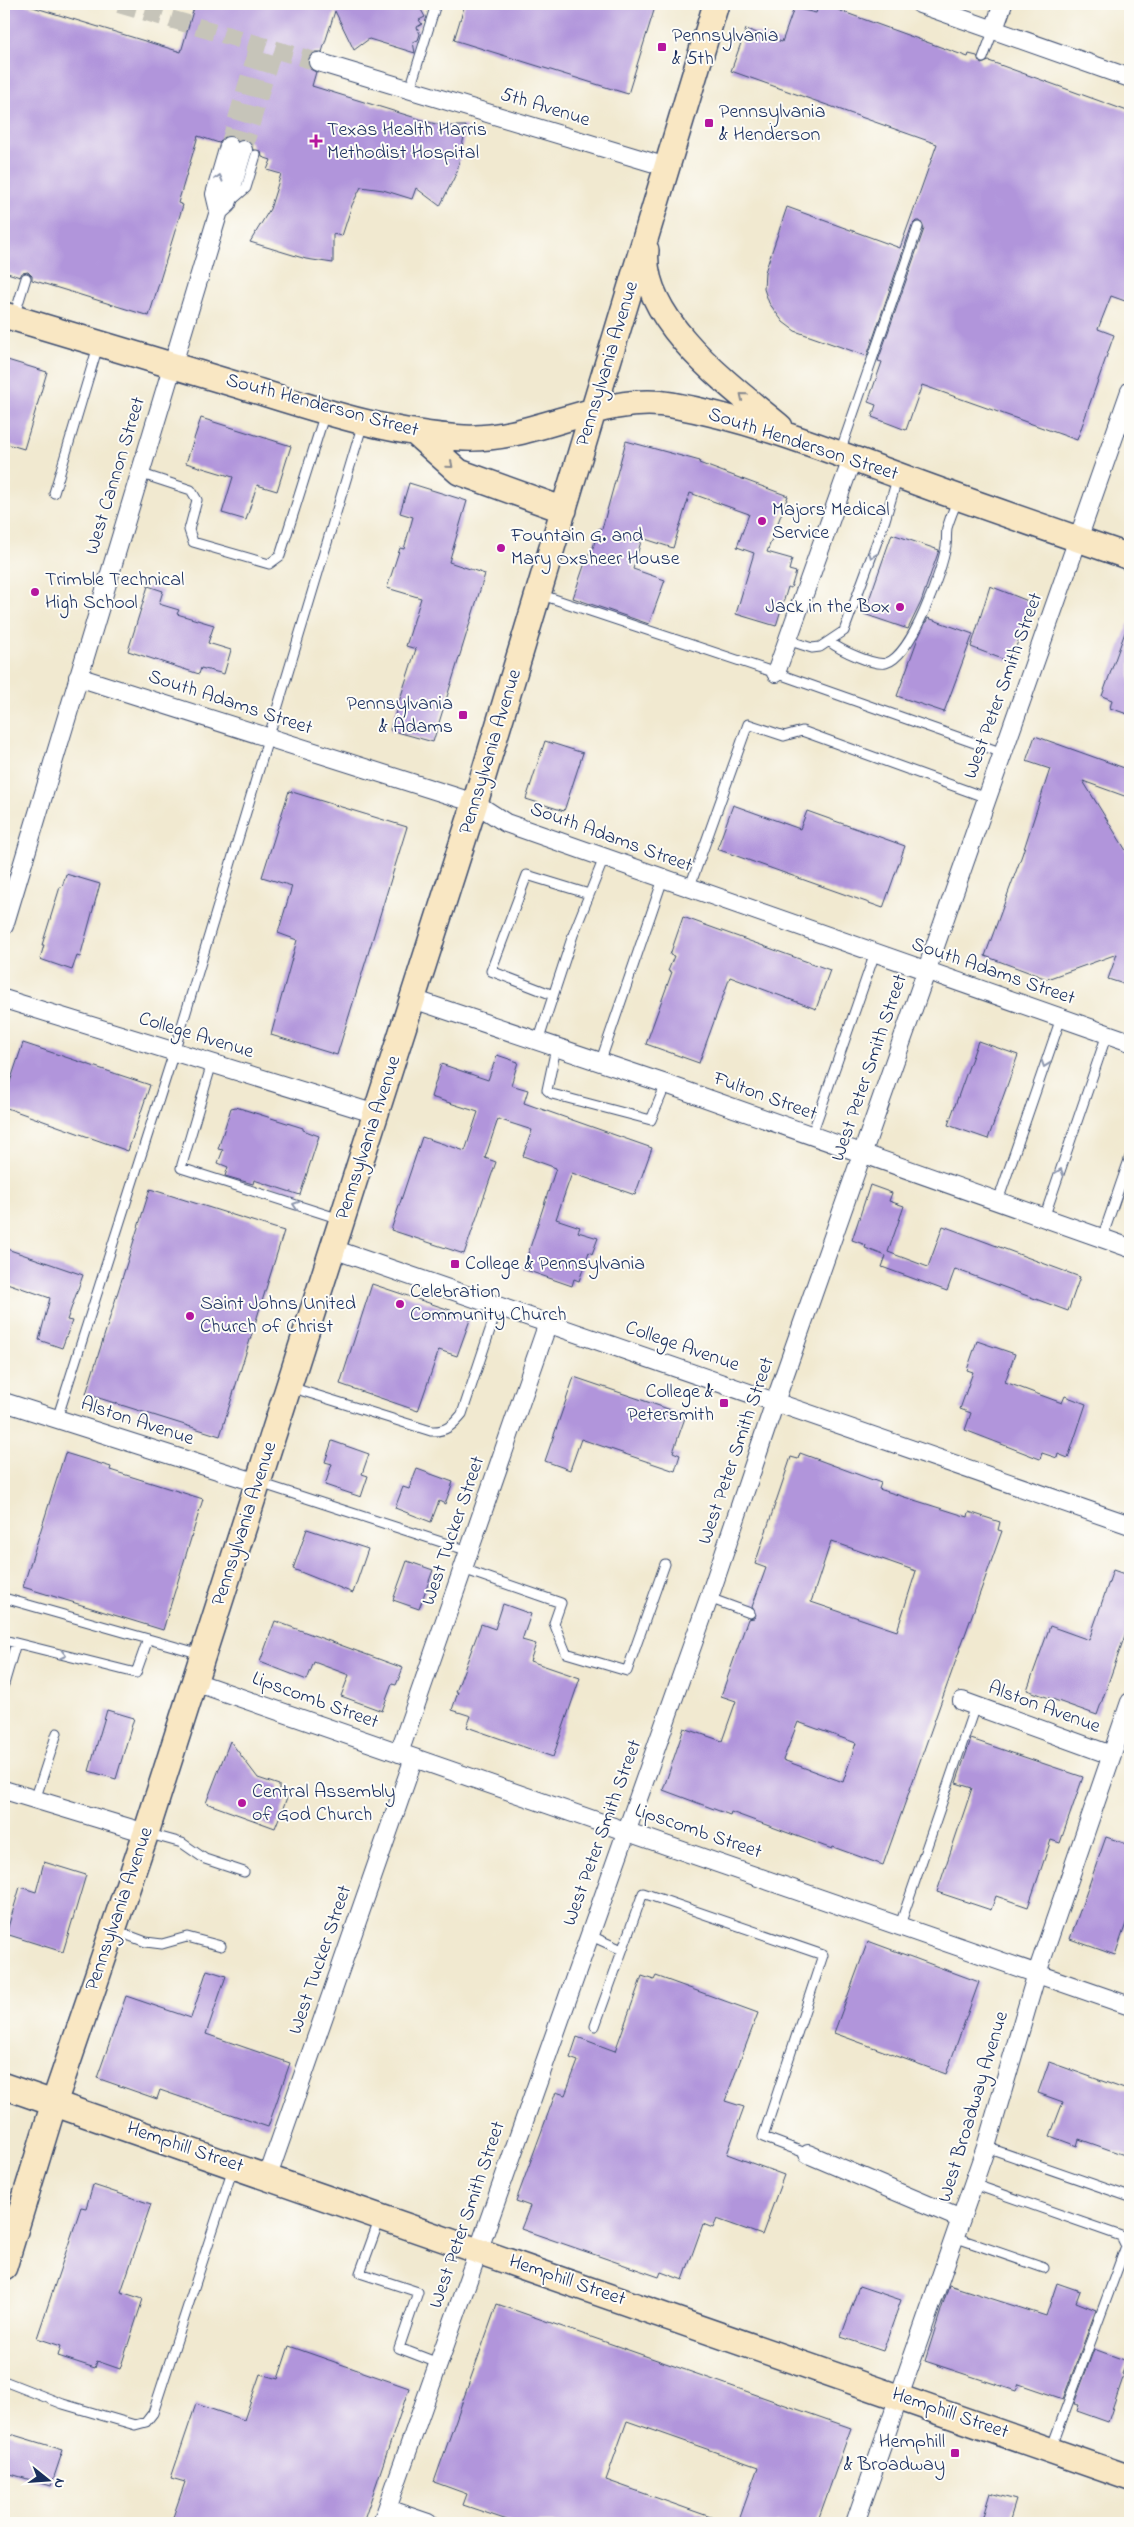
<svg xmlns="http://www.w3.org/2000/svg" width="1134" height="2527" font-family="'Indie Flower',sans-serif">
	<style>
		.building { fill: #b195db; fill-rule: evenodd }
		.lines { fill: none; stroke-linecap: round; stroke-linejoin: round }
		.street-tunnel { stroke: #c6c4b9; stroke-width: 18; stroke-dasharray: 18 9; stroke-linecap: butt }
		.lane-casing { stroke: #3b4b6f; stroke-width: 11 }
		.street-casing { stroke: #3b4b6f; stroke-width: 20 }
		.secondary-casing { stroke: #3b4b6f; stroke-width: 28 }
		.lane { stroke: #fff; stroke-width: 9 }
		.street { stroke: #fff; stroke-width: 18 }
		.secondary { stroke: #f9e7c3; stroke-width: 25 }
		.oneway { stroke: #8d97ae }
		.oneway2 { stroke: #8a8b90 }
		.poi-dot { fill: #b5179e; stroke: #fdfcf7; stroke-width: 2 }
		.labels { text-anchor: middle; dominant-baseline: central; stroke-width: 4; stroke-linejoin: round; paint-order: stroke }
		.poi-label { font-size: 20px; fill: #1b2f5e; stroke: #fdfcf7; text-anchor: start }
		.street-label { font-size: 20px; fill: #1b2f5e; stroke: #fdfcf7 }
	</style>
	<rect width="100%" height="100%" fill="#fdfcf7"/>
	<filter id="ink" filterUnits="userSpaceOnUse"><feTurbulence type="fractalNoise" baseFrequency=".02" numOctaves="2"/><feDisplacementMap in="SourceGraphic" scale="10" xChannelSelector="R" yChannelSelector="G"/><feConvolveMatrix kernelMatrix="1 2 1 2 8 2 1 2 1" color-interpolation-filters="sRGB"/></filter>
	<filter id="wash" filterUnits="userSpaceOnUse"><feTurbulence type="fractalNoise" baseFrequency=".0096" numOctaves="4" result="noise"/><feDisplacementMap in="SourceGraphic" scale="20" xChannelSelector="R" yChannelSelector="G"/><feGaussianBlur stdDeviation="1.12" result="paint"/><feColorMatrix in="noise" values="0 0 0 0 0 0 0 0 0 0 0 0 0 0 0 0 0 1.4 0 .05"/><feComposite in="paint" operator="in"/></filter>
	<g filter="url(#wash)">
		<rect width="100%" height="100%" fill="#f1e9d0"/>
		<g id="blocks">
			<path class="building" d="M4 4H23L181 52 195 4H418L425 17 419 20 422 24 417 27 420 34 418 40 413 42 415 53 369 39 354 50 335 11 322 52H315L308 58 310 69 316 72 312 86 442 126H466L457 172 440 206 416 188 412 199 383 190 361 187 352 205 342 236 333 234V263L306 259 250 242 270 209 281 174 267 170 271 160 262 157 261 151 253 150 251 143 246 140 238 141 232 136H227L219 143 198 136 178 203 183 205 149 316 32 280V276L28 272 22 273 20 277 4 272Z
				M465 4H656L628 94 454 40Z
				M819 4 839 8 838 10 968 57 969 54 977 56 981 64 989 61 1130 112V288L1125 301 1111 296 1098 329 1114 335 1077 440 922 385 906 430 872 417 876 405 868 402 882 362 878 361 924 229 920 221H916L912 225 867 356 795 331 783 322 769 303 764 289 765 272 787 207 900 248 937 144 731 71 746 29 782 42 794 8 816 13Z
				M4 359 47 372 24 449 4 443Z
				M201 418 291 446 277 491 257 485 246 520 222 513 233 477 186 463Z
				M626 441 700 461 699 463 788 496 767 552 792 559 789 570 796 572 791 588 788 587 776 626 736 614 754 553 737 547 749 514 690 493 673 548 642 538 633 569 665 580 649 624 573 598 588 554H591L599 528 602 529Z
				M409 483 467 501 449 562 485 574 433 742 390 730 416 649 406 646 421 598 387 588 400 548 404 549 413 517 400 513Z
				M892 534 939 550 921 602 908 629 864 614Z
				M148 586 163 591 159 604 179 610 177 614 214 625 208 643 231 650 224 674 201 668 199 674 128 651Z
				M990 586 1033 603 1010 662 971 647Z
				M928 618 973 634 944 712 897 696 918 638Z
				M1128 624 1130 625V715L1110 708 1112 700 1102 696Z
				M1035 736 1130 770V798L1083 781 1130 857V986L1108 979 1117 954 1047 979 985 956 1022 855 1050 769 1026 761Z
				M545 741 583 753 564 811 526 799Z
				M289 791 407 827 337 1055 271 1035 297 940 278 933 292 886 262 877Z
				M733 805 800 829 807 811 905 846 883 908 717 849Z
				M66 874 100 884 80 957 77 956 72 970 40 959 44 945H42L60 887H62Z
				M683 917 830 970 816 1009 730 977 699 1063 646 1044 672 972 668 971 674 956 670 955Z
				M978 1041 1018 1055 988 1139 948 1125Z
				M23 1043 150 1085 128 1151 4 1107V1100Z
				M497 1055 518 1062 511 1085 528 1090 524 1103 652 1148 635 1195 572 1173 556 1219 580 1227 578 1232 598 1238 592 1254 589 1252 579 1281 574 1279 572 1286 523 1269 556 1168 523 1156 532 1130 498 1119 485 1158 496 1162 464 1254 391 1230 422 1137 465 1151 478 1112 431 1097 441 1064 488 1080Z
				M236 1107 303 1128V1130L319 1136 300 1195 254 1180 253 1184 225 1176 228 1167 218 1163 223 1150 218 1149 231 1108Z
				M870 1185 892 1193 889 1201 904 1206 888 1252 928 1267 943 1226 1080 1277 1068 1311 955 1269 947 1291 882 1267 886 1256 865 1248 866 1245 852 1240Z
				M150 1189 284 1231 220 1436 86 1394Z
				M4 1248 83 1275 67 1320 72 1321 62 1348 39 1340 50 1298 4 1282Z
				M372 1284 471 1317 457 1356 439 1350 418 1411 340 1384Z
				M977 1341 1015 1354 1005 1382 1062 1403 1065 1396 1086 1404 1068 1458 1058 1454 1057 1458 1042 1453 1040 1459 965 1430 971 1413 960 1409 973 1372 967 1370Z
				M574 1377 686 1415 673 1452 680 1455 675 1471 581 1439 570 1470 545 1461Z
				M332 1441 369 1454 362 1474 368 1476 361 1497 325 1485 332 1464 325 1462Z
				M65 1453 111 1467 110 1470 203 1499 163 1630 23 1587Z
				M800 1453 881 1483 879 1489 968 1517 969 1512 1000 1522 998 1530 1002 1531 883 1865 833 1847 832 1849 731 1812 730 1815 663 1790 684 1728 722 1741 736 1701 721 1696 748 1619 754 1618 756 1615 752 1607 766 1568 755 1564 791 1457 798 1459ZM831 1541 916 1571 897 1631 811 1602ZM798 1722 856 1743 843 1782 783 1760Z
				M417 1469 453 1482 445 1504 439 1501 431 1522 395 1508 403 1487 409 1489Z
				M307 1529 368 1549 353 1593 293 1569Z
				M407 1561 433 1570 419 1609 393 1600Z
				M1113 1570 1130 1576V1621L1097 1715 1027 1690 1050 1626 1089 1640Z
				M503 1604 531 1614 522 1640 536 1644 530 1661 580 1678 553 1757 467 1727 471 1716 452 1710 458 1692H456L481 1624 495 1629Z
				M275 1621 403 1668 396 1685 392 1684 382 1711 341 1696 349 1675 314 1662 307 1680 260 1662Z
				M107 1710 134 1718 116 1779 89 1771Z
				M971 1739 1083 1777 1060 1843 1051 1840 1028 1907 996 1896 991 1910 937 1892 972 1788 956 1783Z
				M230 1741 258 1778 279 1785V1793L288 1795 275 1828 206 1803Z
				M1106 1837 1130 1845V1912L1115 1955 1070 1939Z
				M44 1862 86 1875 63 1952 6 1934 20 1887 36 1892Z
				M868 1941 979 1982 946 2074 834 2033Z
				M207 1970 226 1976 206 2034 290 2063 268 2127 160 2090 157 2099 97 2078 126 1996 191 2018Z
				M642 1976 654 1980 656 1976 758 2013 725 2101 744 2107 727 2154 784 2175 762 2235 717 2219 713 2228 703 2224 683 2280 661 2272 659 2277 521 2229 530 2206 516 2201 556 2092 565 2095 578 2061 570 2058 577 2037 615 2051Z
				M1049 2062 1130 2091V2157L1079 2139 1077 2146 1050 2136 1063 2102 1038 2093Z
				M93 2185 151 2204 121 2292 143 2299 120 2369 97 2361 95 2368 58 2356 61 2346 37 2338 81 2207 86 2208Z
				M1057 2283 1080 2291 1076 2302 1096 2310 1063 2399 1019 2384 1016 2391 925 2361 949 2285 1046 2316Z
				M859 2286 901 2300 883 2351 841 2337Z
				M497 2304 851 2428 817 2523H738L758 2467 627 2421 606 2480 722 2521V2523H516L463 2505 467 2494 434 2482Z
				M289 2346 409 2388 363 2523H171L185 2482 171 2478 196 2404 244 2420 260 2374 278 2379Z
				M1094 2349 1127 2361 1122 2374 1124 2375 1108 2422 1077 2411 1079 2405 1074 2404Z
				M4 2432 63 2450 51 2486 4 2472Z
				M990 2493 1016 2500 1009 2523H981Z"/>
		</g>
	</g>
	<g filter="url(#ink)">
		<use href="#blocks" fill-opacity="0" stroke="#3b4b6f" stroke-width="1"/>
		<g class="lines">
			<path class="street-tunnel" d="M119 4 318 62
				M229 146 259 45
				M243 150 273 49"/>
			<g class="lane-casing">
				<path id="lane" d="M983 58 994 29
					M410 89 436 4
					M231 201 246 188 256 155
					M14 317 26 278
					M840 452 918 227
					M139 473 191 490 197 500 189 530 193 542 269 564 280 556 325 413
					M54 493 98 346
					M539 594 776 673 1003 753
					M787 640 812 648 820 647 844 631 885 520 898 476
					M830 642C840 650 874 666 886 663 912 656 942 571 946 546 947 540 946 534 947 528 950 518 954 508 958 499
					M689 889 748 724 784 736 802 731 987 798
					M553 995 491 971 527 875 589 894
					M538 1042 573 935 604 858
					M556 1048 547 1090 552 1094 651 1120 666 1084
					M212 1063 181 1168 340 1219
					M600 1063 663 879
					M811 1137 875 953
					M998 1201 1061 1018
					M1044 1218 1107 1034
					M1102 1238 1130 1157
					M290 1387 431 1431C446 1432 453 1425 462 1414L498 1306
					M57 1419 174 1052 363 423
					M260 1483 469 1551
					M463 1569 561 1603 554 1623 566 1653 627 1671 665 1564
					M4 1598 201 1654
					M709 1598 750 1613
					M4 1640 136 1673 148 1639
					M4 1684 16 1643
					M35 1800 57 1733
					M146 1833 182 1843 205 1859 244 1872
					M900 1925 975 1706
					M114 1930 146 1942 162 1944 187 1937 221 1946
					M589 1935 622 1950
					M595 2026 643 1893 823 1955 763 2137 808 2154
					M986 2147 1130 2197
					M973 2184 1121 2236 1126 2246 1051 2449
					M380 2218 360 2273 418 2292 399 2348 438 2363
					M954 2237 1044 2268
					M4 2381 63 2404 135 2425 146 2422 153 2413 233 2168"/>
			</g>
			<g class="street-casing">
				<path id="street" d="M920 4 1130 78
					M994 29 1003 4
					M318 62 667 167
					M219 211 227 204 243 150
					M776 673 852 459
					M78 677 475 803 506 823 1130 1042
					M4 926 219 211 215 194 229 146
					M4 999 376 1114
					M413 999 666 1084 1130 1248
					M333 1249 1130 1525
					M4 1402 258 1483
					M195 1682 1130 2006
					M962 1701 1111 1755
					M399 1753 548 1323
					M4 1790 146 1833
					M808 2154 961 2219
					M268 2176 414 1758
					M387 2509 428 2523
					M382 2523 709 1598 775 1402 1130 391
					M855 2523 986 2147 1037 1973 1130 1702"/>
			</g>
			<g class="secondary-casing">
				<path id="secondary" d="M646 250C639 320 733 388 780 427
					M4 315C83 338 162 362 241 386 313 408 388 434 464 438 536 441 600 393 672 405 750 419 823 448 897 475 974 504 1052 530 1130 557
					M414 432 459 472 564 510
					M4 2086 1130 2478
					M4 2267 54 2103 146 1833 475 803 716 4"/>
			</g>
			<use href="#lane" class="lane"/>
			<use href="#street" class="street"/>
			<use href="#secondary" class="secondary"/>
		</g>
		<defs><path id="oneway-chevron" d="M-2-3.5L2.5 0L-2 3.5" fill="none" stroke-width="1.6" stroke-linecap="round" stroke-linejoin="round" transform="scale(1.25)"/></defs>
		<g class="oneway">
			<use href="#oneway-chevron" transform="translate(219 178) rotate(-74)"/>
			<use href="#oneway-chevron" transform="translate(872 555) rotate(110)"/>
			<use href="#oneway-chevron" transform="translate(1045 1064) rotate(109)"/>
			<use href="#oneway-chevron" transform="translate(1060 1172) rotate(-71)"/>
			<use href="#oneway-chevron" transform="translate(296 1205) rotate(-162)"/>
			<use href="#oneway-chevron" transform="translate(63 1655) rotate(14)"/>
		</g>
		<g class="oneway2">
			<use href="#oneway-chevron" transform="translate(743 396) rotate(-141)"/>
			<use href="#oneway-chevron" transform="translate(450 465) rotate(41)"/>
		</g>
	</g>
	<g class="poi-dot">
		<rect x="657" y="42" width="10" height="10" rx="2.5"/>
		<rect x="704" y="118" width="10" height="10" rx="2.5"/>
		<path d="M313.5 133.5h5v5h5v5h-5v5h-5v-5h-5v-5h5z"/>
		<circle cx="762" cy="521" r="5"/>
		<circle cx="501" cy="548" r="5"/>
		<circle cx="35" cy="592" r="5"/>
		<circle cx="900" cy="607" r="5"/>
		<rect x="458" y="710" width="10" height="10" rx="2.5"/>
		<rect x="450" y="1259" width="10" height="10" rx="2.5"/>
		<circle cx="400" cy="1304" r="5"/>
		<circle cx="190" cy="1316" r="5"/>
		<rect x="719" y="1398" width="10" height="10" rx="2.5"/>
		<circle cx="242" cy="1803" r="5"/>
		<rect x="950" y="2448" width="10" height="10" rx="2.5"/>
	</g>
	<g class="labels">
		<g class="poi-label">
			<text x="672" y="36">Pennsylvania<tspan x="672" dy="23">&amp; 5th</tspan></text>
			<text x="719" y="112">Pennsylvania<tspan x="719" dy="23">&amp; Henderson</tspan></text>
			<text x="327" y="130">Texas Health Harris<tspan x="327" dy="23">Methodist Hospital</tspan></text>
			<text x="772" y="510">Majors Medical<tspan x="772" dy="23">Service</tspan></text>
			<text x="511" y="536">Fountain G. and<tspan x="511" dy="23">Mary Oxsheer House</tspan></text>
			<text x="45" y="580">Trimble Technical<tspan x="45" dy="23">High School</tspan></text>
			<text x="890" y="607" text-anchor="end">Jack in the Box</text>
			<text x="453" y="704" text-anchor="end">Pennsylvania<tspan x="453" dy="23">&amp; Adams</tspan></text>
			<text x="465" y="1264">College &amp; Pennsylvania</text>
			<text x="410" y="1292">Celebration<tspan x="410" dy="23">Community Church</tspan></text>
			<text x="200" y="1304">Saint Johns United<tspan x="200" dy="23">Church of Christ</tspan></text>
			<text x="714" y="1392" text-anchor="end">College &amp;<tspan x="714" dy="23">Petersmith</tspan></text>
			<text x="252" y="1792">Central Assembly<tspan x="252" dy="23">of God Church</tspan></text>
			<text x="945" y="2442" text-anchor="end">Hemphill<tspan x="945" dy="23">&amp; Broadway</tspan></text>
		</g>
		<g class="street-label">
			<text transform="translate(545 108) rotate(17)">5th Avenue</text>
			<text transform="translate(608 364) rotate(-73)">Pennsylvania Avenue</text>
			<text transform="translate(322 406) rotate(15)">South Henderson Street</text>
			<text transform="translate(803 445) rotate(18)">South Henderson Street</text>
			<text transform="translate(116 476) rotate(-73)">West Cannon Street</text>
			<text transform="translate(1004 686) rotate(-70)">West Peter Smith Street</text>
			<text transform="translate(230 703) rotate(18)">South Adams Street</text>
			<text transform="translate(491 752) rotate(-73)">Pennsylvania Avenue</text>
			<text transform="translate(611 838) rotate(20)">South Adams Street</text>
			<text transform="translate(993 972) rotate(19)">South Adams Street</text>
			<text transform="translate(196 1036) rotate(17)">College Avenue</text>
			<text transform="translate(870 1068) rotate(-71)">West Peter Smith Street</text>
			<text transform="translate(765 1097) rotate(20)">Fulton Street</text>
			<text transform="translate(369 1138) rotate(-72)">Pennsylvania Avenue</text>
			<text transform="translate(682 1347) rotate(19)">College Avenue</text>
			<text transform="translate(137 1422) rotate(18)">Alston Avenue</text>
			<text transform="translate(737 1451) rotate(-71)">West Peter Smith Street</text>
			<text transform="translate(245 1524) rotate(-72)">Pennsylvania Avenue</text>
			<text transform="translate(454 1531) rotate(-71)">West Tucker Street</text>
			<text transform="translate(315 1701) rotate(20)">Lipscomb Street</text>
			<text transform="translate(1044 1708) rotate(20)">Alston Avenue</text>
			<text transform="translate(698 1832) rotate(19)">Lipscomb Street</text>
			<text transform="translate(603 1833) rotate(-70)">West Peter Smith Street</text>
			<text transform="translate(120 1909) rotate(-71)">Pennsylvania Avenue</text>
			<text transform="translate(321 1960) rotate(-71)">West Tucker Street</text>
			<text transform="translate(974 2107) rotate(-73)">West Broadway Avenue</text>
			<text transform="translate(185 2148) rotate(19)">Hemphill Street</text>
			<text transform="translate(468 2215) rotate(-71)">West Peter Smith Street</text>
			<text transform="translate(567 2281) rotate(19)">Hemphill Street</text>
			<text transform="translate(950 2414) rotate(19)">Hemphill Street</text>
		</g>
	</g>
	<rect width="1134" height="2527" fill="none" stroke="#fdfcf7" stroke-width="20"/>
	<g transform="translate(48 2480) rotate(107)" stroke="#fdfcf7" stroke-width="4" paint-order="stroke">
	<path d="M0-4L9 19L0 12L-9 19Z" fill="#1b2f5e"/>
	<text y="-8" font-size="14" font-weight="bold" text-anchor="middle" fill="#1b2f5e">N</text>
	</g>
</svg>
